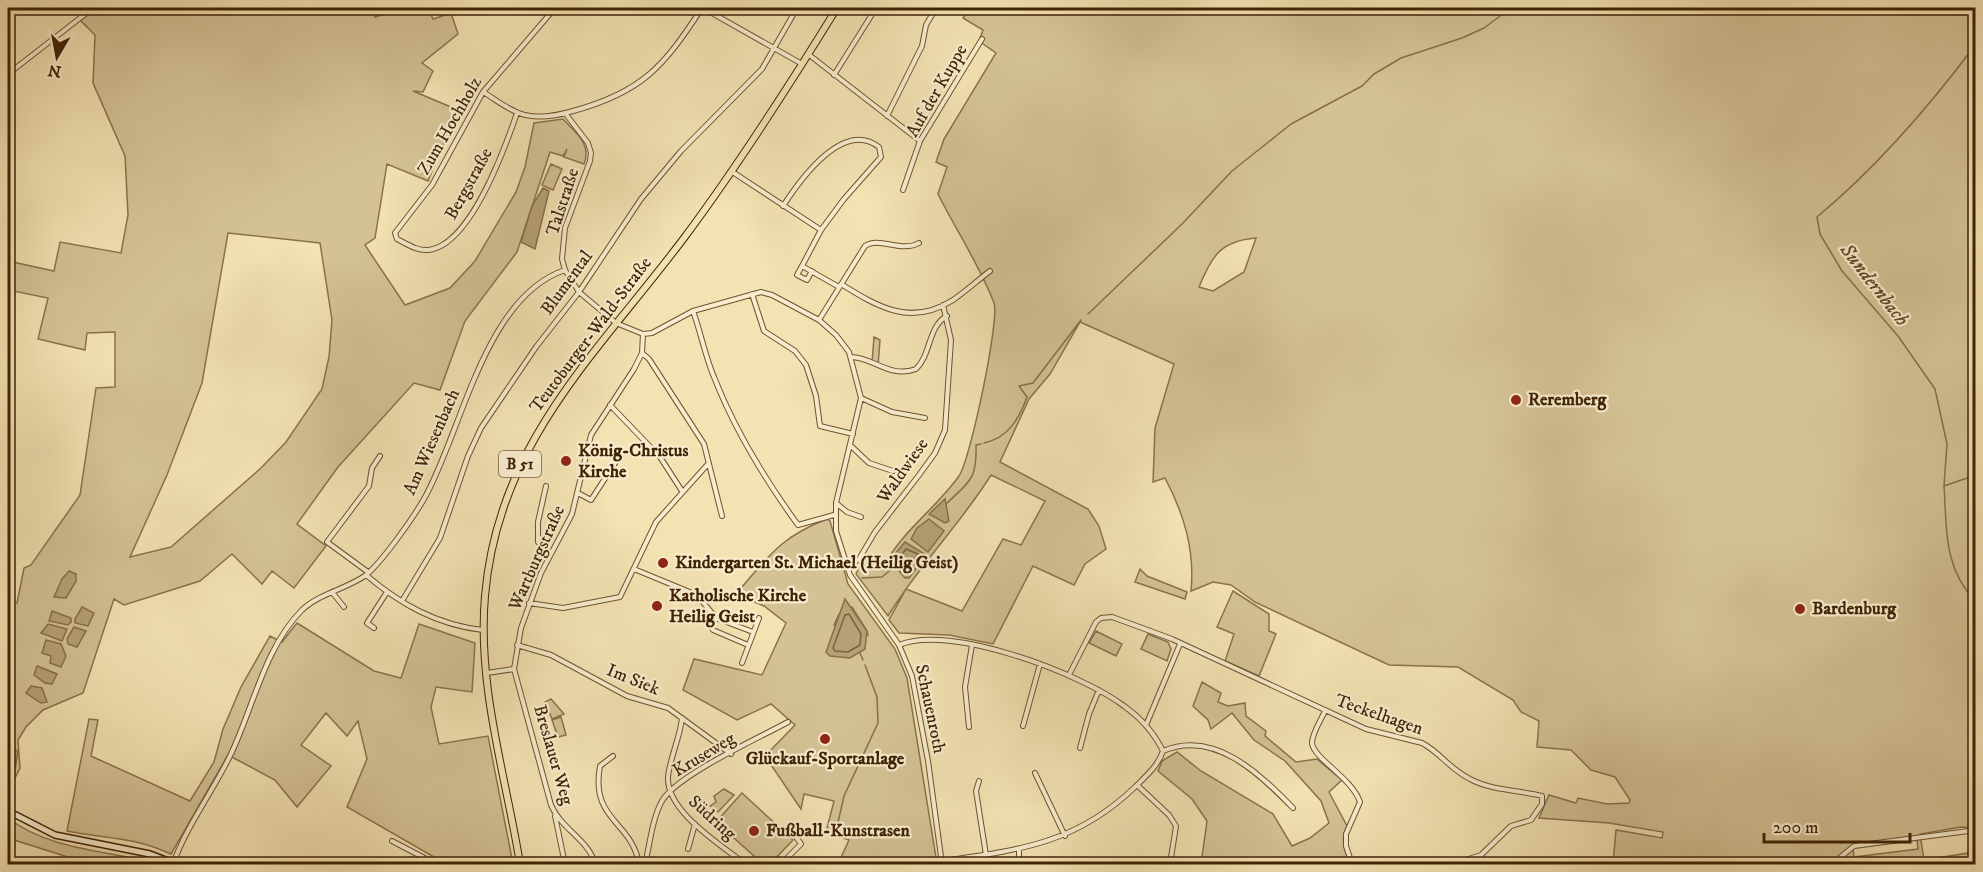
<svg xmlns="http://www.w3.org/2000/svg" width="1983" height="872" font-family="'IM FELL DW Pica',serif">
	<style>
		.green { fill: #d4c295; stroke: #8a724d; stroke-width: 1.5; fill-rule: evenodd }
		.water { fill: #b6a177; stroke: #866f49; stroke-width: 1.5 }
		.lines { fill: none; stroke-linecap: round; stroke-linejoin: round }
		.shore { stroke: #7a623e; stroke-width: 1.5 }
		.stream { stroke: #866f49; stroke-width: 1.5 }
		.street-casing { stroke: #6c5330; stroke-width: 6 }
		.secondary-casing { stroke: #3f2305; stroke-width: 8 }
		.primary-casing { stroke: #3f2305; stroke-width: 8 }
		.street { stroke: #f7eccd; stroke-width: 4 }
		.secondary { stroke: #f7eccd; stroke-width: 5 }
		.primary { stroke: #f3e2b2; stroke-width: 6 }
		.poi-dot { fill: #8f2418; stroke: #f7eccd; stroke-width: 2 }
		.labels { text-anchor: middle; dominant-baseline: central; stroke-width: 4.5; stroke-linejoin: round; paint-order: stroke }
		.shield { fill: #f7eccd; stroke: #765f41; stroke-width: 1.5 }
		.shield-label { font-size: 16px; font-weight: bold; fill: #3f2305 }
		.street-label { font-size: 18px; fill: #3f2305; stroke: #f7eccd }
		.poi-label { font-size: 18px; font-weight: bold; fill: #3f2305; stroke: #f7eccd; text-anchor: start }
		.water-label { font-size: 20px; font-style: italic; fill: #634927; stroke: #f7eccd }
	</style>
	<rect width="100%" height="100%" fill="#f3e2b2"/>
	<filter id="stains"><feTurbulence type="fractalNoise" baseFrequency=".00333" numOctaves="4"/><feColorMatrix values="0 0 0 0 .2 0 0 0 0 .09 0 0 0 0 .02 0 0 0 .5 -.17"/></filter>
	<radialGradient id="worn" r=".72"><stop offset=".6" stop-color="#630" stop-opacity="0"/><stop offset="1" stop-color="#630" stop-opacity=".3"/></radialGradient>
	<path class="green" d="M96 8H371L375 17 404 8H428L433 19 451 13 458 34 422 63 433 71 423 92 413 91 458 110 428 181 387 164 375 238 365 245 405 305 450 288 475 261 516 192 525 167 534 123 563 119C576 133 592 144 584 164L564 157 567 149 563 156 550 152 517 252 465 321 440 390 414 383 338 467 297 524 326 546 294 588 272 571 262 584 232 554 200 581 124 605 114 599 83 693 43 710 26 727 18 740 20 768 8 792V603H17L24 568 31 565 80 495 96 388 115 387V332L87 333 85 350 38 339 48 298 8 290V261L54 271 60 242 121 253 128 215 125 156 93 83 95 35 80 20ZM228 233 320 243 332 320 329 357 322 389 286 442 261 468 171 547 130 557 167 475 202 383Z
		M970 8H1133L1140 13 1145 8H1975V828L1961 827 1920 834 1924 860 1975 852V864H1613L1616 830 1662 838 1663 832 1609 823 1539 818 1549 795 1576 803 1578 798 1607 804 1629 803 1630 800 1615 777 1591 770 1571 750 1537 747 1539 721 1521 712 1513 700 1458 667 1389 665 1255 602 1231 585 1213 582 1191 591C1195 550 1184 514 1165 478L1153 482 1155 428 1174 364 1080 322 1050 374 1029 399 1000 462 1088 509 1099 526 1106 549 1085 564 1074 585 1033 566 993 644 949 635 899 633 889 620 906 589 962 611 1003 539 1021 545 1045 501 991 475C960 525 918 566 888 616L856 574 864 556 886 562C904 530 937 507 959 476 970 461 1000 319 994 303 980 266 956 230 938 194L947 167 936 162 944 139 996 53 979 41 983 30 963 18ZM1256 238 1244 272 1213 291 1199 287C1212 255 1221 241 1256 238ZM1917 840 1918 849 1854 857 1853 848Z
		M551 164 562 169 553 190 542 185Z
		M874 337 880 340 878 366 872 363Z
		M827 519 830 521 848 584 895 649 907 678 937 864H838L849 840 826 832 834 801 804 794 801 809 765 756 795 725 771 704 737 720 683 690 694 659 762 675 786 623 764 606 736 594C768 557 780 537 827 519ZM852 607 867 631 868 635 834 625 839 614Z
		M1140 569 1147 576 1187 592 1185 599 1135 582Z
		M1233 591 1269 614V631L1276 634 1259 676 1225 661 1234 634 1217 627Z
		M297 623 374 671 401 678 419 624 475 643 472 692 436 687 431 707 439 744 488 736 513 864H446L347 807 367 759 358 721 347 736 326 713 301 745 331 766 297 807 275 780 228 755 171 854C132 836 106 839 67 831L89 719 98 720 91 756 190 801 214 762 223 729 241 687 270 636 282 642Z
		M1096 631 1122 644 1116 656 1089 643Z
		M1148 634 1168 642 1171 649 1167 661 1141 649Z
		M1202 682 1221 693 1218 702 1228 706 1245 703 1246 716 1266 731 1265 736 1296 762 1317 759 1342 780 1329 792 1347 826C1340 839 1345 853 1350 864H1201L1207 821 1192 799 1158 771 1162 761 1177 752 1201 771 1273 814 1292 846 1310 838 1329 823 1321 801 1285 761 1254 740 1232 713 1211 729 1208 720 1193 706Z
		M551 699 564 714 552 719 545 702Z
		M561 717 566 735 558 737 552 720Z
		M724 789 734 795 718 812 710 806 716 802 714 796Z
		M742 793 793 840 770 864H763L716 822Z
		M8 818C51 851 108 850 159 864H90L14 840 8 859Z"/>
	<path class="water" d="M543 188 549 191 535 249 521 242 532 206Z
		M945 499 949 521 945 523 929 514Z
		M929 519 944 531 928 552 911 539 917 528Z
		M905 542 926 555 909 578H905L890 560Z
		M69 571 76 574V581L66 598 54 597 62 579Z
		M845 599 867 631 865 649 850 658 830 656 826 652Z
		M82 607 94 613 88 626 75 623V619Z
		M52 611 71 618V622L68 625 49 621Z
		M48 624 67 629 62 641 41 633Z
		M74 627 86 631 77 647 68 644 67 639Z
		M46 640 61 644 66 656 61 667 50 663 51 656 42 653Z
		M37 666 57 674 52 684 45 683 34 675Z
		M31 686 42 688 47 702 41 703 26 693Z
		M13 749 18 751 15 770 8 766V752Z"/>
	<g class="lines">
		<path class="shore" d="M906 549 918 554 907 570 898 560Z
			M849 614 861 634 860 645 848 652 835 651 833 648 845 615Z"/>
		<path class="stream" d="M1088 314 1182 224 1232 171 1291 124 1362 86 1374 74 1401 58 1462 38 1484 28 1511 8
			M984 443C1008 438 1019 419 1027 397L1019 386 1033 383 1081 320
			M1976 475 1944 486C1947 529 1943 568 1976 602
			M1944 486 1947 444 1935 389 1898 336 1842 271 1820 234 1817 217C1877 167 1929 107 1976 44
			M946 504C970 481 977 480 976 445L981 444
			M862 578 882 577 894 567
			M860 653 863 660
			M836 831 844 796 878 723 877 697 865 665
			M1922 864 1938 860 1941 864"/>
		<g class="street-casing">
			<path id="street" d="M703 8 802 64
				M808 54 920 141
				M8 74 93 8
				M834 75 876 8
				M483 92C495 99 507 109 519 113 536 120 556 116 573 111 643 92 664 66 702 8
				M517 113C505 148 470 246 428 250 417 251 407 244 397 239L395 233 432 185 483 92 555 8
				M565 113 588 143 591 153 590 161 565 228 562 259 565 270 579 292 616 323 643 334 652 333 693 311 761 292 772 295 819 320 836 335 849 352 861 398 836 503V531L850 575 899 645 912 676 928 761 942 864
				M887 116 922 46 926 25 936 8
				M731 171 821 230
				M903 190 920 141 982 39
				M783 206C800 180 843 119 879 147L881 157 844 199 821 230 802 266 839 287
				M802 266 797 275 807 280 812 271
				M841 284C878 307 911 327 953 300 966 291 978 280 990 271
				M752 294 764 331 795 351 806 365 816 396 820 426 853 434
				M693 311C701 333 705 356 714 377 735 431 764 478 798 525L834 515
				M819 320 865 246C879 236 901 253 919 243
				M642 353 649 359 704 444 722 516
				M851 357C873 357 890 379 916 369 931 355 928 326 947 316
				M861 398 892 412 925 418
				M610 405 660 457 682 491
				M851 446 869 463 893 471
				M546 486 538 522V542L551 554
				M578 493 591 500 617 460
				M836 503 847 512 861 517
				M847 568 859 559 875 532 919 475 935 453 945 430 951 340 943 305
				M634 569 697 595 716 618 753 632
				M368 572 327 542 369 486 372 468 380 456
				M366 575C400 604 437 625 483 630
				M332 592 344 607
				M402 601 440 538 468 456 481 428 536 347 579 292 641 199 681 151 762 69 797 8
				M529 603 563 608 620 597 656 522 708 464
				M716 618 711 626 713 630 748 645
				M374 628 367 623 387 592
				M517 645 551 655 627 696 668 708 731 754
				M899 645C949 623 1082 674 1124 706 1141 718 1154 733 1163 751 1158 766 1146 776 1135 787 1076 844 1019 850 942 861
				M742 663 759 618
				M514 669 521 628 541 573 572 514 591 435 634 369 642 353 643 334
				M487 673 514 669 551 805C561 829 589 840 595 864
				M1069 675 1096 622 1101 618 1112 617 1134 625 1172 639 1366 729 1422 743C1441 753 1450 770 1472 780 1494 791 1519 790 1542 796V804L1531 820 1511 826 1481 855 1453 864
				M1325 711C1321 720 1312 733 1312 743 1313 758 1352 778 1360 802L1346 834V846L1352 864
				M682 718C680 738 670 757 668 777 666 811 720 844 745 864
				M1146 725 1180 644
				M1023 726 1040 664
				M969 727 965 687 972 645
				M1080 748 1089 714 1099 690
				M1163 751C1214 729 1260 774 1293 808
				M613 756 600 766C590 821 632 821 639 864
				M1035 773 1065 836
				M979 781 976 791 986 855
				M1137 785 1169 815 1176 826 1170 864
				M555 816 565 864
				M392 841 436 864
				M688 849 695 824
				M1019 850V864
				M173 864C187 825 212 793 230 756 253 709 264 648 302 610 320 593 347 589 366 575 382 562 413 518 424 499 462 432 484 297 565 270
				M624 864H635
				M645 864C650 844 652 819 662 801 677 775 759 738 788 722
				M781 864 801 844 792 831
				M1832 864 1854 846 1976 830"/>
		</g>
		<g class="secondary-casing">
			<path id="secondary" d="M8 811 55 835 150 854 176 864"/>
		</g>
		<g class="primary-casing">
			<path id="primary" d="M520 864C506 777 477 686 485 596 498 442 597 354 684 238 739 164 789 86 837 8"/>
		</g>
		<use href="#street" class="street"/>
		<use href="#secondary" class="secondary"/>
		<use href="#primary" class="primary"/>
	</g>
	<g class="poi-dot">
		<circle cx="1516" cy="400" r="6"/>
		<circle cx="566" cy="461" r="6"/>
		<circle cx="663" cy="563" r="6"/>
		<circle cx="657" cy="606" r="6"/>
		<circle cx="1800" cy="609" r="6"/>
		<circle cx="825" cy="739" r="6"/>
		<circle cx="754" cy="831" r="6"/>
	</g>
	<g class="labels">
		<rect class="shield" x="499" y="451" width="42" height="26" rx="4.5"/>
		<g class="shield-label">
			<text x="520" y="464">B 51</text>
		</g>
		<g class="street-label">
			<text transform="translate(937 91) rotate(-60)">Auf der Kuppe</text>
			<text transform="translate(450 126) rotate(-60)">Zum Hochholz</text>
			<text transform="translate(469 184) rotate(-61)">Bergstraße</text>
			<text transform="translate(563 202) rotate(-72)">Talstraße</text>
			<text transform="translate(567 283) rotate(-54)">Blumental</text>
			<text transform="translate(591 335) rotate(-53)">Teutoburger-Wald-Straße</text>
			<text transform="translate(432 442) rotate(-66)">Am Wiesenbach</text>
			<text transform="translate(903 471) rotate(-55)">Waldwiese</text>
			<text transform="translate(537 558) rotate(-66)">Wartburgstraße</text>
			<text transform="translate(633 680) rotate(22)">Im Siek</text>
			<text transform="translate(930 709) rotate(78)">Schauenroth</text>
			<text transform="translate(1379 715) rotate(19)">Teckelhagen</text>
			<text transform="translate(553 755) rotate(74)">Breslauer Weg</text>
			<text transform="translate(704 755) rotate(-31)">Kruseweg</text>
			<text transform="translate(712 818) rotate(42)">Südring</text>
		</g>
		<g class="poi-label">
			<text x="1528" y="400">Reremberg</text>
			<text x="578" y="451">König-Christus<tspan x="578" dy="21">Kirche</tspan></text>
			<text x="675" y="563">Kindergarten St. Michael (Heilig Geist)</text>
			<text x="669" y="596">Katholische Kirche<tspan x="669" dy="21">Heilig Geist</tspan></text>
			<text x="1812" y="609">Bardenburg</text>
			<text x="825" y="759" text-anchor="middle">Glückauf-Sportanlage</text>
			<text x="766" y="831">Fußball-Kunstrasen</text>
		</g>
		<g class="water-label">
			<text transform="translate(1874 285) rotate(52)">Sundernbach</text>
		</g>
	</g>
	<rect width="1983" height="872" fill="none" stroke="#f3e2b2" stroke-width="30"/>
	<rect x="9" y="9" width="1965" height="854" fill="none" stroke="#3f2305" stroke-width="3"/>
	<rect x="15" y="15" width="1953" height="842" fill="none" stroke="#3f2305" stroke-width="1.5"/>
	<g transform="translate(57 57) rotate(190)" stroke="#f7eccd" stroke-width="4.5" paint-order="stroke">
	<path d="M0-4.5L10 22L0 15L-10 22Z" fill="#3f2305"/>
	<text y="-9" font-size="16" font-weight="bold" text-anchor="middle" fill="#3f2305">N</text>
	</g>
	<path d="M1764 833v9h146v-9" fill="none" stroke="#3f2305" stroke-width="3"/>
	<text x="1773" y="833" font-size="18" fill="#3f2305" stroke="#f7eccd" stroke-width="4.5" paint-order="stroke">200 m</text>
	<rect width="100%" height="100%" filter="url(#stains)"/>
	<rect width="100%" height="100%" fill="url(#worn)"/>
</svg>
